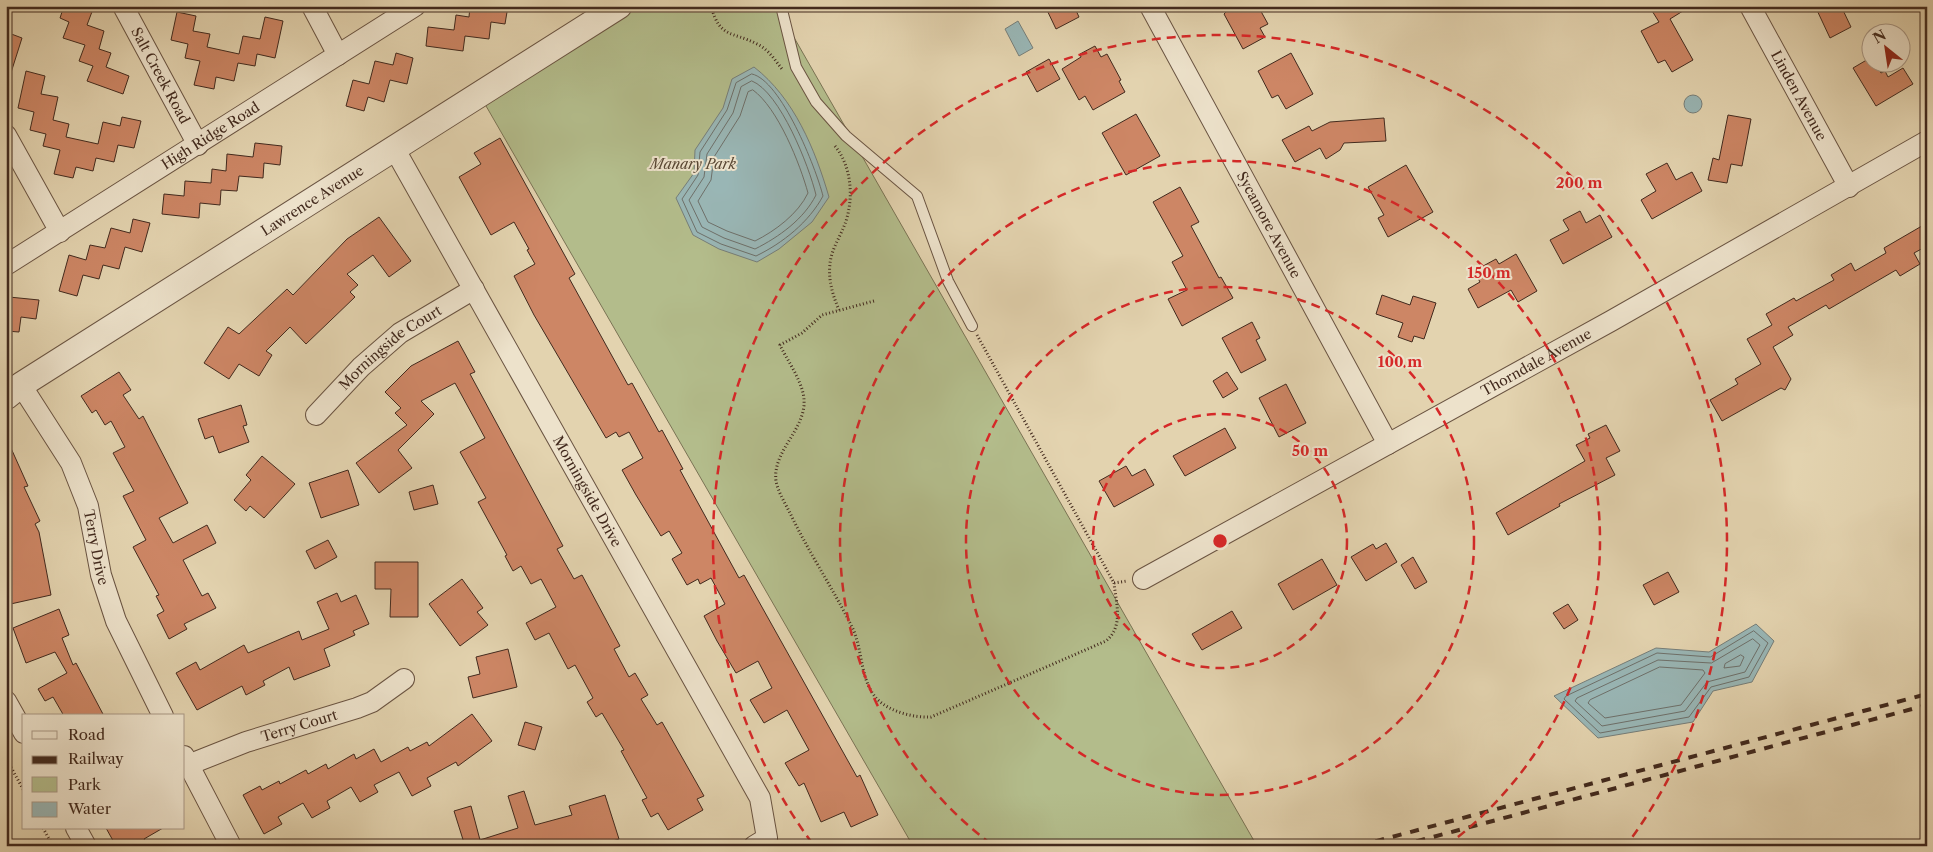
<svg xmlns="http://www.w3.org/2000/svg" width="1933" height="852" font-family="'Libre Caslon Text',serif">
	<style>
		.green { fill: #b3bc8b; stroke: #7a7354 }
		.water { fill: #99b6b5; stroke: #767e79 }
		.lines { fill: none; stroke-linecap: round; stroke-linejoin: round }
		.shore { stroke: #6e706a; stroke-width: 1 }
		.building { fill: #cd8665; stroke: #422a1e }
		.service-casing { stroke: #6a5442; stroke-width: 12 }
		.minor-casing { stroke: #6a5442; stroke-width: 22 }
		.tertiary-casing { stroke: #6a5442; stroke-width: 27 }
		.path { stroke: #422a1e; stroke-width: 3; stroke-dasharray: 1 2.5; stroke-linecap: butt }
		.service { stroke: #ede2cb; stroke-width: 10 }
		.minor { stroke: #ede2cb; stroke-width: 20 }
		.tertiary { stroke: #ede2cb; stroke-width: 25 }
		.rail { stroke: #422a1e; stroke-width: 4; stroke-dasharray: 9 9; stroke-linecap: butt }
		.ring { fill: none; stroke: #d62828; stroke-width: 2.5; stroke-dasharray: 9 6 }
		.labels { text-anchor: middle; dominant-baseline: central; stroke-width: 4; stroke-linejoin: round; paint-order: stroke }
		.street-label { font-size: 14px; fill: #422a1e; stroke: #ede2cb }
		.park-label { font-size: 14px; font-style: italic; fill: #594734; stroke: #ede2cb }
		.centre { fill: #d62828; stroke: #ede2cb; stroke-width: 2.5 }
		.ring-label { font-size: 15px; text-anchor: middle; font-weight: bold; fill: #d62828; stroke: #ede2cb; stroke-width: 4; stroke-linejoin: round; paint-order: stroke }
	</style>
	<rect width="100%" height="100%" fill="#e3d3af"/>
	<filter id="stains"><feTurbulence type="fractalNoise" baseFrequency=".004" numOctaves="4"/><feColorMatrix values="0 0 0 0 .2 0 0 0 0 .09 0 0 0 0 .02 0 0 0 .5 -.17"/></filter>
	<radialGradient id="worn" r=".72"><stop offset=".6" stop-color="#630" stop-opacity="0"/><stop offset="1" stop-color="#630" stop-opacity=".3"/></radialGradient>
	<path class="green" d="M640 6H776L1257 846H913L482 99Z"/>
	<path class="water" d="M1018 21 1033 48 1019 56 1005 29Z
		M754 67C794 98 815 149 829 197L812 222 779 249 757 262 719 249 693 235 676 198 694 173 695 150 723 108 732 79Z
		M1684 104a9 9 0 1 1 18 0a9 9 0 1 1-18 0Z
		M1756 624 1774 641 1752 682 1713 691 1693 722 1598 738 1554 696 1656 648 1709 652Z"/>
	<g class="lines">
		<path class="shore" d="M752 74C781 80 816 168 823 196 809 222 783 243 756 256L721 244 697 232 682 199 698 175 700 152 727 110 736 83Z
			M752 81C780 92 809 166 816 195 804 219 779 237 755 249L724 238 702 227 689 200 704 177 707 154 733 113 741 87Z
			M753 90C778 108 800 164 808 193 798 214 775 231 755 241L727 231 708 222 698 201 711 180 714 157 740 116 748 92Z
			M1754 631 1768 643 1749 677 1711 687 1689 717 1600 733 1564 699 1566 696 1657 653 1710 657Z
			M1753 639 1760 645 1745 672 1707 682 1685 711 1602 726 1575 701 1577 698 1658 660 1711 663Z
			M1741 655 1744 657 1740 666 1724 668 1725 664Z
			M1660 667 1703 670 1705 673 1681 705 1605 718 1588 703 1590 700Z"/>
	</g>
	<path class="building" d="M64 6H84L93 9 87 25 104 31 99 49 111 53 106 67 129 76 123 94 87 81 93 66 79 61 85 45 63 38 69 22 60 18Z
		M470 6H508L505 24 491 22 489 39 465 36 463 51 426 46 428 27 454 30 456 15 469 17Z
		M1045 6H1074L1079 17 1056 29Z
		M1223 6H1258L1268 24 1260 28 1265 37 1243 49 1224 14 1226 12Z
		M1649 6H1691L1670 19 1693 60 1672 72 1665 60 1658 63 1641 31 1659 22Z
		M1815 6H1841L1851 27 1830 38Z
		M177 12 196 16 193 31 210 34 207 47 239 54 243 36 260 39 265 17 283 21 275 58 257 54 255 66 238 63 234 81 216 77 214 89 194 85 200 61 185 58 188 44 171 40Z
		M6 32 22 38 9 79 6 78Z
		M1095 46 1101 57 1107 54 1121 80 1119 81 1125 92 1093 110 1085 96 1079 100 1062 69 1081 57 1080 54Z
		M396 53 413 58 407 84 390 80 384 102 368 97 364 111 346 106 353 80 369 84 375 61 393 65Z
		M1291 53 1313 94 1286 109 1278 95 1272 98 1258 71Z
		M1870 58V62H1875L1881 73 1885 71 1888 77 1903 68 1913 84 1876 106 1853 68Z
		M1049 59 1060 79 1037 92 1026 72Z
		M26 71 45 76 41 94 58 97 53 120 69 124 66 137 98 144 103 122 120 126 122 117 141 121 134 148 118 145 114 162 96 158 93 171 76 167 73 178 54 174 60 150 43 146 46 134 30 130 34 112 18 108Z
		M1136 114 1160 156 1126 175 1102 133Z
		M1728 115 1751 119 1742 166 1731 164 1727 183 1708 180 1713 158 1719 160Z
		M1384 118 1386 141 1344 143 1340 150 1326 159 1320 148 1295 162 1282 140 1309 126 1312 131 1330 122Z
		M500 138 575 274 569 278 628 385 632 383 659 432 662 430 683 469 680 470 739 578 744 575 857 777 860 775 878 815 851 827 844 812 821 822 804 783 799 786 785 763 809 750 787 710 764 723 750 700 772 688 758 661 736 673 717 641 704 616 725 604 711 578 700 584 698 579 687 585 672 559 682 553 669 531 661 536 636 495 622 470 643 458 629 432 619 437 616 432 606 438 534 315 514 276 535 264 527 250 529 249 514 222 491 235 459 177 481 164 474 153Z
		M255 143 282 146 280 165 264 163 263 178 239 176 237 191 221 190 220 205 200 203 199 218 162 214 164 194 184 196 185 181 211 183 212 169 226 171 227 154 253 157Z
		M1667 163 1676 180 1692 172 1702 191 1652 219 1641 200 1656 191 1646 174Z
		M1406 165 1433 212 1388 237 1378 218 1384 215 1368 187Z
		M1180 187 1199 222 1191 226 1219 278 1221 277 1233 298 1182 326 1168 299 1187 290 1172 262 1183 256 1153 202Z
		M1580 211 1586 223 1600 215 1612 237 1563 264 1550 240 1569 230 1563 220Z
		M379 217 411 261 389 277 373 255 347 274 358 285 350 292 355 297 306 344 290 327 266 351 272 355 259 376 239 364 229 379 204 363 228 327 239 334 287 289 293 295 347 239Z
		M133 219 150 223 142 252 125 247 119 269 103 265 99 279 83 275 77 296 59 291 69 255 86 260 90 245 105 248 111 228 130 233Z
		M1927 223V246L1914 253 1920 264 1900 276 1896 270 1829 309 1826 305 1788 327 1793 335 1773 347 1791 379 1785 390 1781 388 1722 421 1710 400 1738 384 1735 379 1761 364 1747 339 1772 325 1766 314 1794 298 1796 301 1834 280 1831 275 1851 263 1855 271 1886 253 1884 248Z
		M1516 254 1537 291 1518 302 1511 290 1478 308 1468 289 1480 282 1474 271 1496 259 1499 264Z
		M1382 295 1410 305 1413 296 1436 303 1424 339 1414 336 1412 342 1398 337 1403 323 1376 314Z
		M9 297 39 300 36 319 21 317 19 332 6 331Z
		M1252 322 1260 338 1256 340 1266 360 1241 373 1222 338Z
		M458 341 475 372 470 374 563 546 557 549 574 579 582 575 620 646 614 649 629 677 635 673 648 695 641 699 657 725 662 722 704 796 697 799 703 810 668 830 658 813 651 817 642 800 647 798 621 751 624 750 602 713 596 717 587 702 593 698 575 665 568 669 549 633 535 640 526 623 556 607 541 579 531 584 521 566 513 571 505 556 507 555 478 502 486 498 460 452 485 438 455 383 421 401 434 414 398 450 412 468 379 493 356 463 407 425 395 413 401 408 385 392 411 366Z
		M119 372 131 390 123 395 139 419 143 416 188 503 159 518 173 543 207 525 216 543 183 560 202 596 208 593 216 608 184 624 187 629 169 639 157 615 164 611 156 596 159 595 133 547 146 540 123 496 134 491 113 453 125 447 111 421 105 425 96 410 92 413 81 396Z
		M1227 372 1238 389 1223 398 1213 381Z
		M1286 384 1306 423 1279 437 1259 398Z
		M241 405 247 425 243 426 249 442 219 453 213 436 205 439 198 419Z
		M1606 425 1620 451 1606 458 1615 475 1559 504 1560 506 1508 535 1496 513 1585 461 1576 445 1590 438 1588 434Z
		M1225 428 1236 448 1185 476 1173 456Z
		M6 437 28 486 24 487 40 521 35 524 39 532 51 595 6 605Z
		M262 456 295 484 264 518 250 506 246 511 234 500 251 480 246 475Z
		M1126 466 1132 476 1145 469 1154 485 1114 507 1099 481Z
		M348 470 359 505 321 518 309 483Z
		M433 485 438 504 414 510 409 492Z
		M328 540 337 557 315 569 306 551Z
		M1386 543 1397 562 1366 581 1351 557 1373 544 1376 549Z
		M1413 557 1427 582 1415 589 1401 565Z
		M1322 559 1337 585 1293 610 1278 584Z
		M375 562H418V617H390L391 589H375Z
		M1668 572 1679 592 1654 605 1643 585Z
		M462 579 483 608 477 612 488 625 460 646 429 604Z
		M337 593 341 602 356 595 369 624 353 631 355 635 324 649 330 666 294 680 289 667 263 681 265 685 246 695 242 686 197 710 176 673 196 662 200 670 244 645 248 653 299 631 302 640 329 629 317 602Z
		M1568 604 1578 620 1564 629 1553 613Z
		M59 609 69 635 62 638 73 665 76 663 104 716H64L53 697 45 701 38 689 67 673 55 652 26 663 13 628Z
		M1232 611 1242 628 1202 650 1192 634Z
		M508 649 517 687 473 698 468 677 480 674 476 657Z
		M472 714 492 741 458 766 456 762 427 778 431 786 412 796 399 772 374 785 378 792 360 802 351 787 327 801 330 808 312 818 303 803 278 817 282 824 264 834 243 795 260 786 262 790 279 781 280 784 306 770 308 774 326 764 328 769 354 754 356 759 374 749 381 762 408 747 410 751 427 742 429 746Z
		M525 722 542 727 535 750 518 745Z
		M524 791 535 825 572 815 569 806 605 795 619 839 597 846H465L454 811 471 806 480 840 518 828 508 796Z
		M106 828H163L144 839 148 846H116Z"/>
	<g class="lines">
		<g class="service-casing">
			<path id="service" d="M781 6 796 67 816 102 846 136 917 196 948 281 972 326"/>
		</g>
		<g class="minor-casing">
			<g id="minor">
				<path id="s1" d="M123 6 198 145"/>
				<path d="M312 6 338 55"/>
				<path id="s2" d="M1150 6 1388 444"/>
				<path id="s3" d="M1750 6 1849 187"/>
				<path d="M6 135 60 232"/>
				<path id="s4" d="M394 148 760 798 767 838 754 846"/>
				<path id="s5" d="M6 265 415 6"/>
				<path id="s6" d="M21 385 71 463 88 506 101 575 116 621 163 716"/>
				<path id="s7" d="M316 415 361 367 400 333 474 289"/>
				<path id="s8" d="M1143 579 1611 321 1927 141"/>
				<path d="M6 701 24 733"/>
				<path d="M184 756 231 846"/>
				<path id="s9" d="M188 765 246 742 357 708 372 702 404 679"/>
				<path d="M76 828 86 846"/>
			</g>
		</g>
		<g class="tertiary-casing">
			<g id="tertiary">
				<path id="s10" d="M6 397 21 385 619 6"/>
			</g>
		</g>
		<path class="path" d="M711 6C720 39 732 31 757 44 768 49 775 60 782 69
			M835 146C852 167 854 199 845 224 840 237 831 250 830 264 828 280 833 296 839 310
			M874 301 822 315 802 333 780 345C787 360 799 376 803 393 811 427 772 448 776 481 778 492 785 503 790 513 809 553 834 590 853 629 863 651 860 682 878 700 891 712 914 718 931 717L1106 641C1124 626 1116 603 1114 583
			M977 335 1114 583 1127 581
			M6 758 24 791
			M43 828 53 846"/>
		<use href="#service" class="service"/>
		<use href="#minor" class="minor"/>
		<use href="#tertiary" class="tertiary"/>
		<path class="rail" d="M1358 846 1927 694
			M1399 846 1927 705"/>
	</g>
	<g class="ring">
		<circle cx="1220" cy="541" r="127"/>
		<circle cx="1220" cy="541" r="254"/>
		<path d="M991 844A380 380 0 1 1 1449 844"/>
		<path d="M812 843A507 507 0 1 1 1628 843"/>
	</g>
	<g class="labels">
		<g class="street-label">
			<text stroke="none"><textPath href="#s1" startOffset="79">Salt Creek Road</textPath></text>
			<text stroke="none"><textPath href="#s3" startOffset="102">Linden Avenue</textPath></text>
			<text stroke="none"><textPath href="#s5" startOffset="242">High Ridge Road</textPath></text>
			<text stroke="none"><textPath href="#s10" startOffset="364">Lawrence Avenue</textPath></text>
			<text stroke="none"><textPath href="#s2" startOffset="249">Sycamore Avenue</textPath></text>
			<text stroke="none"><textPath href="#s7" startOffset="101">Morningside Court</textPath></text>
			<text stroke="none"><textPath href="#s8" startOffset="449">Thorndale Avenue</textPath></text>
			<text stroke="none"><textPath href="#s4" startOffset="394">Morningside Drive</textPath></text>
			<text stroke="none"><textPath href="#s6" startOffset="181">Terry Drive</textPath></text>
			<text stroke="none"><textPath href="#s9" startOffset="118">Terry Court</textPath></text>
		</g>
		<g class="park-label">
			<text x="693" y="164">Manary Park</text>
		</g>
	</g>
	<circle cx="1220" cy="541" r="8" class="centre"/>
	<g class="ring-label">
		<text x="1579" y="188">200 m</text>
		<text x="1489" y="278">150 m</text>
		<text x="1400" y="367">100 m</text>
		<text x="1310" y="456">50 m</text>
	</g>
	<rect width="1933" height="852" fill="none" stroke="#e3d3af" stroke-width="25"/>
	<rect x="8" y="8" width="1918" height="837" fill="none" stroke="#422a1e" stroke-width="2.5"/>
	<rect x="12" y="12" width="1908" height="827" fill="none" stroke="#422a1e"/>
	<rect x="22" y="714" width="162" height="115" fill="#ede2cb" stroke="#a99886"/>
	<rect x="32" y="731" width="25" height="8" fill="#ede2cb" stroke="#a99886"/>
	<text x="68" y="740" font-size="15" fill="#422a1e">Road</text>
	<rect x="32" y="756" width="25" height="8" fill="#422a1e" stroke="#a99886"/>
	<text x="68" y="764" font-size="15" fill="#422a1e">Railway</text>
	<rect x="32" y="777" width="25" height="15" fill="#b3bc8b" stroke="#a99886"/>
	<text x="68" y="790" font-size="15" fill="#422a1e">Park</text>
	<rect x="32" y="802" width="25" height="15" fill="#99b6b5" stroke="#a99886"/>
	<text x="68" y="814" font-size="15" fill="#422a1e">Water</text>
	<g transform="translate(1886 48) rotate(330)"><circle r="24" fill="#ede2cb" stroke="#a99886"/>
	<path d="M0-4L9 19L0 12L-9 19Z" fill="#8f2418"/>
	<text y="-8" font-size="14" font-weight="bold" text-anchor="middle" fill="#422a1e">N</text>
	</g>
	<rect width="100%" height="100%" filter="url(#stains)"/>
	<rect width="100%" height="100%" fill="url(#worn)"/>
</svg>
